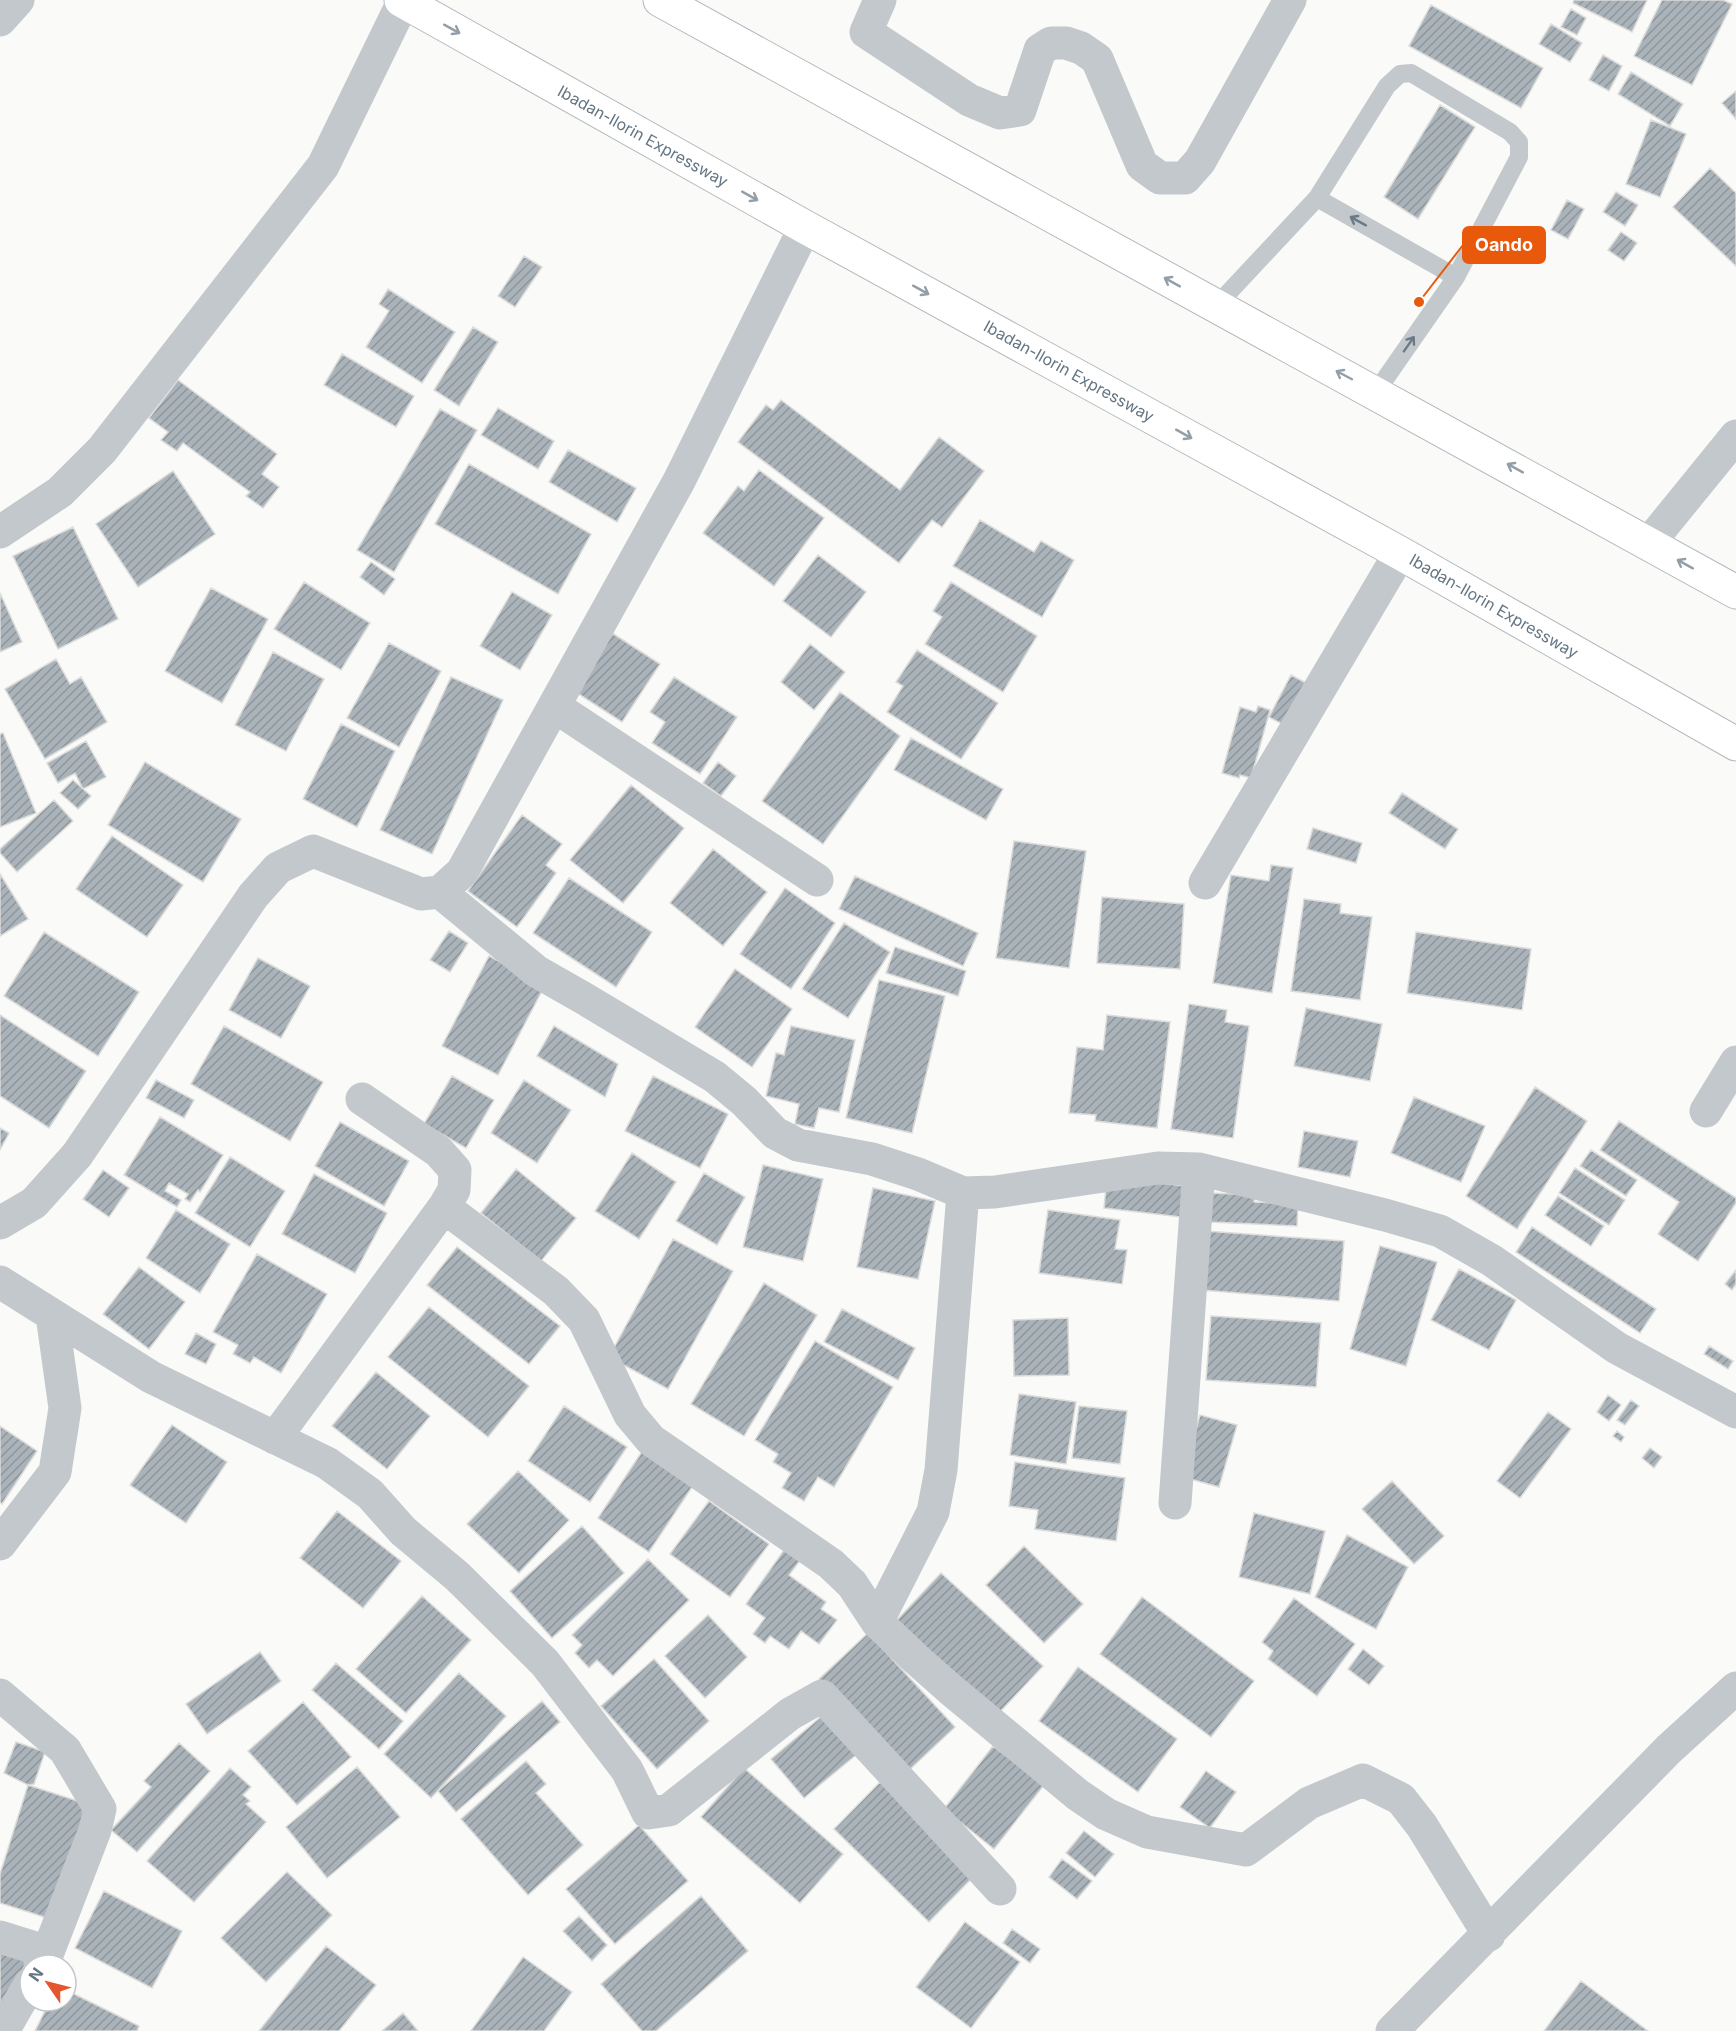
<svg xmlns="http://www.w3.org/2000/svg" width="1736" height="2031" font-family="Inter,sans-serif">
	<style>
		.building { fill: url(#building-hatch); stroke: #dcdcda; stroke-width: 1.5 }
		.lines { fill: none; stroke-linecap: round; stroke-linejoin: round }
		.highway-casing { stroke: #b4b9bd; stroke-width: 35 }
		.lane { stroke: #c3c8cc; stroke-width: 18 }
		.street { stroke: #c3c8cc; stroke-width: 33 }
		.highway { stroke: #fff; stroke-width: 33 }
		.oneway { stroke: #939fa8 }
		.oneway2 { stroke: #6a7a87 }
		.labels { text-anchor: middle; dominant-baseline: central; stroke-width: 6; stroke-linejoin: round; paint-order: stroke }
		.street-label { font-size: 16px; fill: #657683; stroke: #fff }
		.leader { fill: none; stroke: #e8590c; stroke-width: 2 }
		.callout-dot { fill: #e8590c; stroke: #fff; stroke-width: 2 }
		.callout { fill: #e8590c; stroke: #e8590c; stroke-width: 2 }
		.callout-label { font-size: 18px; text-anchor: middle; font-weight: bold; fill: #fff }
	</style>
	<defs>
		<pattern id="building-hatch" width="6" height="6" patternUnits="userSpaceOnUse" patternTransform="scale(1.5)"><rect width="6" height="6" fill="#aab3b9"/><path d="M-1 1l2-2M0 6l6-6M5 7l2-2" fill="none" stroke="#8e969c"/></pattern>
	</defs>
	<rect width="100%" height="100%" fill="#fafaf8"/>
	<path class="building" d="M1574 0H1647L1632 32 1573 3Z
		M1662 0H1723L1732 4 1692 85 1634 56Z
		M1431 5 1543 68 1521 108 1409 46Z
		M1571 9 1586 18 1577 35 1561 27Z
		M1551 24 1582 43 1570 62 1539 44Z
		M1603 55 1622 66 1609 91 1589 80Z
		M1631 72 1683 104 1670 126 1618 94Z
		M1736 91V119L1722 103Z
		M1440 105 1475 127 1418 219 1384 197Z
		M1651 120 1686 134 1660 197 1626 184Z
		M1710 168 1736 193V266L1673 207Z
		M1616 192 1638 205 1625 226 1603 212Z
		M1567 200 1584 209 1568 239 1551 230Z
		M1621 232 1637 243 1624 261 1608 250Z
		M524 256 542 267 515 307 498 296Z
		M388 289 455 332 422 383 366 347 389 311 379 304Z
		M473 327 498 342 459 406 434 390Z
		M342 354 414 396 396 427 324 385Z
		M178 380 277 454 262 474 279 487 263 508 246 496 250 492 183 443 177 451 161 440 168 432 149 418Z
		M781 400 900 490 939 437 984 471 942 527 932 520 899 563 738 442 766 405 773 410Z
		M498 408 554 441 538 469 481 435Z
		M440 409 477 430 394 572 357 550Z
		M568 450 636 488 617 522 549 482Z
		M469 464 591 534 558 594 435 524Z
		M759 470 824 518 774 586 703 533 738 486 744 491Z
		M173 471 215 534 138 587 96 524Z
		M980 520 1034 552 1041 541 1074 560 1042 617 953 566Z
		M73 527 118 619 58 649 13 556Z
		M818 555 866 592 831 637 783 601Z
		M371 562 395 579 384 595 360 577Z
		M304 582 370 623 341 670 274 629Z
		M951 582 1037 636 1003 692 925 644 942 617 933 611Z
		M211 588 268 619 222 703 165 671Z
		M512 592 552 615 520 670 480 646Z
		M0 593 22 642 0 652Z
		M612 633 660 664 622 722 574 691Z
		M389 643 441 671 399 747 347 718Z
		M810 644 845 672 814 710 781 682Z
		M917 650 998 703 961 759 887 712 903 686 896 682Z
		M273 652 324 679 286 751 235 725Z
		M56 659 70 684 81 677 107 722 45 759 5 689Z
		M1291 675 1308 684 1286 726 1269 717Z
		M451 677 503 700 432 854 380 830Z
		M674 677 737 717 700 774 652 743 665 722 650 712Z
		M840 692 900 736 823 844 762 801Z
		M1258 706 1270 710 1251 778 1240 775 1239 778 1222 773 1240 707 1256 712Z
		M341 724 395 751 357 827 303 799Z
		M3 733 36 813 0 827V734Z
		M911 738 1003 789 986 820 894 770Z
		M86 741 106 777 83 789 75 773 58 783 47 763Z
		M145 762 241 819 203 882 108 825Z
		M718 762 736 776 721 796 703 783Z
		M73 780 91 796 78 809 60 793Z
		M631 785 684 828 623 903 570 860Z
		M1402 793 1458 829 1445 849 1389 813Z
		M54 800 73 821 17 872 0 853V849Z
		M522 815 562 844 546 865 556 873 517 927 468 891Z
		M1313 828 1362 843 1356 863 1307 849Z
		M112 836 183 885 147 937 76 889Z
		M1014 841 1086 851 1069 968 996 958Z
		M713 849 767 892 723 946 670 903Z
		M1271 865 1293 868 1272 993 1213 983 1231 875 1269 881Z
		M0 874 28 919 0 936Z
		M855 876 978 933 963 966 839 909Z
		M569 878 652 932 616 987 533 933Z
		M785 888 835 923 791 989 740 954Z
		M1102 897 1184 904 1180 969 1097 963Z
		M1304 899 1341 904 1340 913 1372 917 1360 1000 1291 991Z
		M844 923 890 952 848 1018 802 989Z
		M449 931 468 943 450 972 430 960Z
		M44 932 139 992 98 1056 4 996Z
		M1416 932 1531 949 1522 1010 1407 993Z
		M895 947 966 971 958 996 886 973Z
		M489 956 545 985 498 1075 442 1046Z
		M258 958 310 986 281 1038 229 1010Z
		M735 969 792 1009 752 1067 695 1027Z
		M879 980 945 996 912 1133 846 1118Z
		M1189 1004 1227 1010 1225 1022 1249 1026 1233 1138 1171 1129Z
		M1306 1008 1382 1024 1370 1081 1294 1066Z
		M0 1015 86 1071 49 1128 0 1096Z
		M1107 1015 1170 1022 1157 1128 1095 1121 1096 1115 1069 1113 1077 1047 1103 1050Z
		M224 1026 323 1082 290 1141 191 1084Z
		M554 1026 618 1064 605 1097 537 1056Z
		M791 1026 855 1040 839 1112 819 1108 814 1128 795 1124 799 1104 766 1096 776 1053 784 1055Z
		M452 1076 494 1100 466 1148 424 1124Z
		M653 1076 728 1114 700 1168 625 1131Z
		M156 1080 194 1100 184 1118 146 1098Z
		M524 1080 571 1110 537 1163 491 1133Z
		M1535 1087 1587 1121 1517 1229 1466 1196Z
		M1414 1097 1485 1126 1461 1182 1391 1153Z
		M160 1117 223 1155 200 1192 198 1190 190 1202 185 1199 188 1194 169 1183 165 1191 181 1200 177 1207 124 1175Z
		M1619 1121 1736 1198V1203L1698 1261 1658 1234 1679 1202 1600 1150Z
		M340 1122 409 1161 384 1206 315 1166Z
		M0 1128 9 1133 0 1150Z
		M1304 1131 1358 1141 1350 1177 1298 1167Z
		M1591 1150 1637 1180 1626 1196 1580 1166Z
		M632 1153 676 1182 639 1239 595 1211Z
		M230 1157 285 1191 250 1247 195 1213Z
		M763 1165 823 1179 803 1261 743 1247Z
		M1575 1168 1625 1200 1609 1225 1559 1193Z
		M516 1169 576 1218 541 1261 481 1213Z
		M103 1170 129 1188 109 1217 83 1199Z
		M704 1173 745 1197 717 1245 676 1221Z
		M314 1174 387 1213 355 1273 282 1234Z
		M1107 1177 1185 1186 1181 1217 1104 1208Z
		M873 1188 935 1201 918 1279 857 1267Z
		M1211 1193 1255 1195 1254 1202 1298 1204 1297 1226 1210 1222Z
		M1558 1196 1604 1226 1591 1246 1545 1215Z
		M176 1210 230 1244 200 1293 146 1258Z
		M1048 1210 1120 1220 1115 1249 1127 1250 1122 1284 1039 1273Z
		M1532 1227 1656 1309 1640 1333 1516 1252Z
		M1205 1231 1344 1241 1339 1301 1201 1290Z
		M673 1239 733 1271 668 1389 609 1357Z
		M1380 1246 1437 1262 1406 1366 1350 1349Z
		M457 1247 560 1326 529 1364 427 1285Z
		M257 1254 327 1294 281 1373 254 1357 250 1363 233 1354 238 1345 213 1332Z
		M139 1267 185 1302 149 1349 103 1314Z
		M1459 1269 1516 1300 1489 1350 1431 1320Z
		M1736 1270V1284L1732 1290 1725 1284Z
		M764 1283 817 1315 744 1436 691 1404Z
		M429 1307 529 1386 488 1437 388 1357Z
		M842 1309 915 1348 898 1380 824 1342Z
		M1211 1316 1321 1323 1316 1387 1206 1380Z
		M1068 1318 1069 1375 1014 1376 1013 1320Z
		M196 1333 216 1344 206 1364 185 1354Z
		M815 1341 893 1387 834 1487 818 1477 804 1501 782 1488 791 1473 773 1462 778 1454 755 1440Z
		M1709 1346 1733 1361 1728 1369 1704 1354Z
		M376 1372 430 1416 387 1469 332 1426Z
		M1019 1394 1076 1402 1066 1464 1010 1455Z
		M1608 1395 1621 1405 1609 1421 1597 1412Z
		M1631 1400 1639 1406 1625 1425 1617 1420Z
		M564 1406 627 1447 590 1502 528 1461Z
		M1079 1406 1127 1411 1120 1464 1072 1458Z
		M1548 1412 1571 1429 1520 1498 1497 1481Z
		M1200 1415 1237 1425 1219 1487 1183 1477Z
		M172 1425 227 1462 186 1523 130 1485Z
		M0 1426 37 1451 2 1504 0 1502Z
		M1617 1431 1624 1437 1621 1442 1613 1436Z
		M647 1444 698 1478 649 1552 598 1518Z
		M1650 1448 1662 1457 1654 1468 1642 1458Z
		M1015 1462 1125 1478 1116 1541 1035 1529 1038 1510 1009 1506Z
		M518 1471 569 1520 519 1573 467 1524Z
		M1392 1481 1444 1536 1414 1564 1362 1509Z
		M709 1501 769 1544 730 1597 670 1554Z
		M337 1511 401 1561 363 1608 300 1558Z
		M1254 1513 1325 1531 1310 1594 1239 1577Z
		M582 1526 624 1573 552 1638 510 1591Z
		M1347 1535 1408 1567 1376 1629 1315 1597Z
		M789 1543 805 1554 789 1575 826 1602 821 1609 837 1620 819 1644 801 1631 789 1649 770 1636 765 1643 753 1634 765 1618 746 1604Z
		M1024 1546 1083 1604 1044 1643 986 1585Z
		M648 1559 689 1600 613 1676 597 1660 589 1668 575 1653 582 1645 572 1635Z
		M941 1573 1043 1666 997 1715 896 1621Z
		M422 1596 471 1640 406 1713 356 1669Z
		M1142 1597 1254 1681 1211 1737 1100 1654Z
		M1294 1598 1355 1644 1317 1696 1268 1659 1273 1651 1262 1642Z
		M708 1615 747 1657 705 1698 665 1656Z
		M868 1633 955 1727 906 1773 819 1679Z
		M1363 1649 1384 1666 1369 1685 1348 1669Z
		M260 1652 281 1681 207 1734 186 1704Z
		M654 1659 709 1721 657 1769 601 1706Z
		M336 1663 403 1721 379 1749 312 1690Z
		M1078 1667 1177 1739 1138 1792 1039 1721Z
		M459 1673 506 1716 431 1798 384 1754Z
		M542 1701 560 1722 456 1812 438 1791Z
		M303 1702 351 1757 297 1805 248 1751Z
		M823 1715 856 1755 804 1798 771 1759Z
		M16 1742 45 1752 34 1784 28 1785 4 1773Z
		M179 1743 210 1771 137 1852 111 1830 151 1787 144 1781Z
		M993 1746 1044 1785 994 1849 944 1809Z
		M526 1761 546 1784 536 1793 583 1845 528 1895 461 1819Z
		M357 1767 400 1817 327 1878 286 1827Z
		M230 1768 251 1787 243 1795 250 1801 246 1804 266 1822 194 1902 147 1861Z
		M744 1768 843 1854 800 1903 701 1817Z
		M1206 1771 1236 1792 1210 1828 1180 1807Z
		M880 1782 975 1875 929 1922 834 1829Z
		M28 1785 93 1806 57 1921 0 1903V1874Z
		M639 1825 688 1881 615 1944 566 1889Z
		M1084 1831 1114 1854 1095 1877 1066 1853Z
		M1062 1859 1092 1881 1077 1899 1049 1877Z
		M287 1872 332 1915 266 1982 221 1938Z
		M104 1891 182 1931 152 1988 75 1948Z
		M701 1896 748 1951 656 2031H642L601 1984Z
		M579 1916 607 1945 592 1961 563 1931Z
		M965 1922 1020 1962 971 2028 916 1987Z
		M1012 1929 1040 1949 1030 1963 1003 1943Z
		M326 1946 376 1985 339 2031H259Z
		M0 1947 28 1958 4 2015 0 2013Z
		M523 1957 572 1992 544 2031H471Z
		M1581 1981 1648 2031H1544Z
		M66 1990 139 2026 137 2031H35L50 2001H66Z
		M403 2013 418 2031H382Z"/>
	<g class="lines">
		<g class="highway-casing">
			<path id="highway" d="M401 0 805 227 1400 553 1736 744
				M660 0C1018 199 1379 392 1736 592"/>
		</g>
		<path class="lane" d="M1317 198 1387 86 1400 74 1411 73 1510 132 1519 142V157L1456 277
			M1216 306 1317 198 1456 277 1376 392"/>
		<path class="street" d="M880 0 866 32 969 100 1000 113 1020 110 1040 50 1051 43H1066L1081 48 1097 59 1142 165 1160 178H1185L1200 161 1290 0
			M0 20 18 0
			M0 532 60 492 102 450 323 166 403 2
			M1649 543 1736 436
			M554 706 817 880
			M1205 883 1400 553
			M440 892 536 971 585 999 715 1077 744 1101 775 1133 798 1145 872 1159 918 1174 963 1193 995 1192 1158 1168 1199 1169 1385 1215 1440 1231 1491 1260 1617 1348 1736 1412
			M1706 1111 1736 1062
			M444 1207 556 1291 584 1320 630 1415 651 1440 831 1564 852 1584 877 1622 915 1658 950 1689 1078 1795 1106 1814 1147 1832 1246 1850 1309 1803 1363 1780 1401 1799 1422 1826 1489 1935
			M0 1223 34 1203 77 1155 253 896 278 868 313 851 421 894 440 892 462 872 679 481 805 227
			M0 1282 151 1377 327 1463 370 1494 403 1531 457 1576 545 1663 627 1770 648 1813 669 1810 790 1714 822 1696 1000 1889
			M275 1438 444 1207 454 1190 455 1170 439 1152 362 1099
			M1175 1503 1199 1169
			M0 1544 55 1472 65 1408 52 1315
			M877 1622 933 1512 941 1470 963 1193
			M0 1695 65 1750 100 1809 95 1830 48 1952 40 1965
			M0 1937 48 1952
			M3 2031 30 1984
			M1392 2031 1669 1749 1736 1688"/>
		<use href="#highway" class="highway"/>
	</g>
	<defs><path id="oneway-shaft" d="M-6 0H5M1.5-3L5.5 0L1.5 3" fill="none" stroke-width="1.6" stroke-linecap="round" stroke-linejoin="round" transform="scale(1.5)"/></defs>
	<g class="oneway">
		<use href="#oneway-shaft" transform="translate(452 29) rotate(29)"/>
		<use href="#oneway-shaft" transform="translate(750 196) rotate(29)"/>
		<use href="#oneway-shaft" transform="translate(1172 282) rotate(-151)"/>
		<use href="#oneway-shaft" transform="translate(921 290) rotate(29)"/>
		<use href="#oneway-shaft" transform="translate(1344 375) rotate(-152)"/>
		<use href="#oneway-shaft" transform="translate(1184 434) rotate(29)"/>
		<use href="#oneway-shaft" transform="translate(1515 468) rotate(-151)"/>
		<use href="#oneway-shaft" transform="translate(1685 564) rotate(-151)"/>
	</g>
	<g class="oneway2">
		<use href="#oneway-shaft" transform="translate(1358 221) rotate(-151)"/>
		<use href="#oneway-shaft" transform="translate(1409 344) rotate(-55)"/>
	</g>
	<g class="labels">
		<g class="street-label">
			<text transform="translate(643 136) rotate(29)">Ibadan-Ilorin Expressway</text>
			<text transform="translate(1069 371) rotate(29)">Ibadan-Ilorin Expressway</text>
			<text transform="translate(1494 606) rotate(30)">Ibadan-Ilorin Expressway</text>
		</g>
	</g>
	<path class="leader" d="M1419 302L1463 245"/>
	<circle class="callout-dot" cx="1419" cy="302" r="6"/>
	<rect class="callout" x="1463" y="227" width="82" height="36" rx="6"/>
	<g class="callout-label">
		<text x="1504" y="251">Oando</text>
	</g>
	<g transform="translate(48 1983) rotate(305)"><circle r="28" fill="#ffffff" stroke="#c1c8cd" stroke-width="1.5"/>
	<path d="M0-4.5L10 22L0 15L-10 22Z" fill="#e4572e"/>
	<text y="-9" font-size="16" font-weight="bold" text-anchor="middle" fill="#657683">N</text>
	</g>
</svg>
